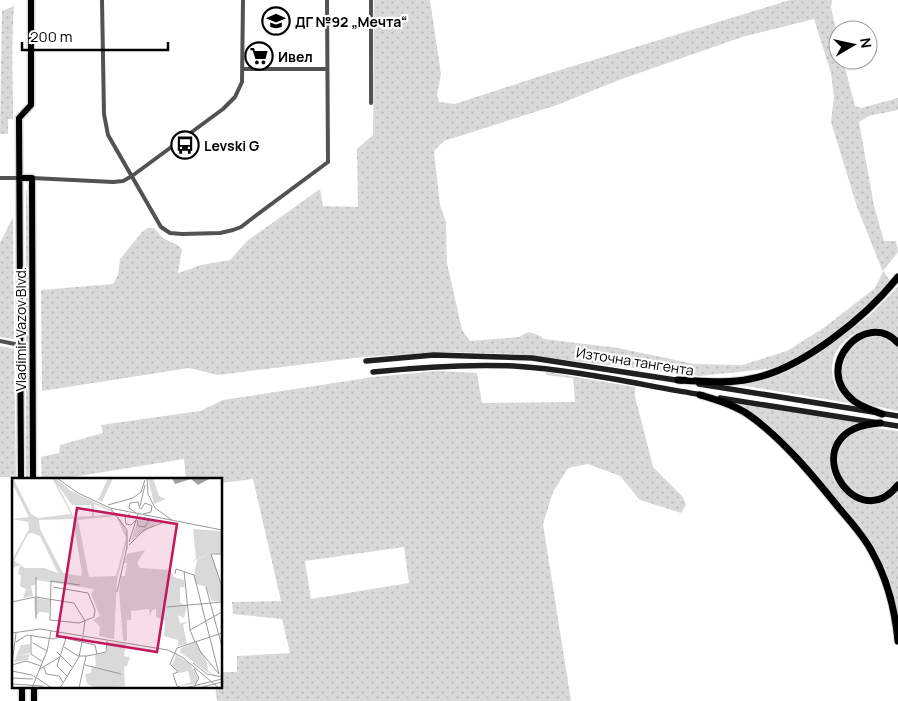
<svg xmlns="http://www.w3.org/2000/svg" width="898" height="701" font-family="Manrope,sans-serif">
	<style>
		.grass { fill: url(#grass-dots); fill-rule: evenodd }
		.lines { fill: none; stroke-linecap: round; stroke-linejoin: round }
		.primary-casing { stroke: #dbdbdb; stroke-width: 9 }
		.highway-casing { stroke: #dbdbdb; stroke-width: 9 }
		.street { stroke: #525252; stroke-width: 4 }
		.secondary { stroke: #1f1f1f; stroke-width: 5.5 }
		.primary { stroke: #000; stroke-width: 6 }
		.highway { stroke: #000; stroke-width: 7 }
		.labels { text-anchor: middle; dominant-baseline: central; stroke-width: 4.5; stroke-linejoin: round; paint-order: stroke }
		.poi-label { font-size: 14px; font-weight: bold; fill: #000; stroke: #fff; text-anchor: start }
		.street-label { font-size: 14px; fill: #000; stroke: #fff }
		.inset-road { fill: none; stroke: #999; stroke-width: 1 }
		.view { fill: #c2185b; fill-opacity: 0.15; stroke: #c2185b; stroke-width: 2.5 }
		.inset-edge { fill: none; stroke: #000; stroke-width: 2.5 }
	</style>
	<defs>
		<pattern id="grass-dots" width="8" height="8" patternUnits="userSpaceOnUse" patternTransform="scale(1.25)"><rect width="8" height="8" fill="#d9d9d9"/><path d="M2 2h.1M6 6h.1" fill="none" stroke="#b8b8b8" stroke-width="1.8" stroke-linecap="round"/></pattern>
	</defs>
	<rect width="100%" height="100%" fill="#fff"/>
	<path class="grass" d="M374 0H430L441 74 437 95 439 102 455 104 547 74 790 0H832L831 8 838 37V60H843L855 106 861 108 898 98V110L869 116 859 122 874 206 884 241H896L898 252 883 271 891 282 860 315 807 352 777 368 700 376 516 354 448 352 362 357 218 375 189 368 42 391 41 290 113 284 118 275 120 259 142 232 148 228H154C158 232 161 238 167 240 175 245 174 241 182 249L178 273 201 265 230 260 247 241 320 189 323 206 358 207 357 149 373 135ZM814 19 831 73 834 97 831 122 857 207 883 272 875 288 825 327 787 351 742 365 695 364 618 348 544 339 541 336 528 332 519 337 470 341 462 330 447 263 446 222 440 205 434 151 444 141 557 105 619 80 742 37Z
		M14 6C11 44 13 81 13 119H8V134H0L2 11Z
		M26 191H27L29 238 30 480H26Z
		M13 217 14 339 0 337V243Z
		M898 287V337C865 314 820 346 835 385 838 392 844 397 849 403L734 384 772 377 788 371 804 361 868 317Z
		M874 334 885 335 898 345V411L866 404 859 402 844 387 840 368 852 343Z
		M0 346 14 349 16 477H0Z
		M438 371 477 373 482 403 575 402 573 378 546 375V372L635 387V396L653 467 683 497 686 505 681 513 640 500 620 476 588 464 568 468 553 492 543 524 571 701H217L215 687H221V672H237V656L290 653 282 619 233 614 232 602 281 601 253 479 221 483V480H186L184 459 54 480H42L41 457 59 453 60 445 103 433 101 425 200 411 223 400 373 377ZM404 547 409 583 311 599 305 561Z
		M733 403 866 423C861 424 855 424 851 427 834 436 826 459 833 477 834 481 839 485 842 489 859 508 880 508 898 490V622L896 607 887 576 875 551 800 459Z
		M866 427 898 431C898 441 898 473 898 481 896 487 890 492 885 495 852 514 822 462 846 437 850 432 860 430 866 427Z"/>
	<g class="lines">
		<g class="primary-casing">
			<path id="primary" d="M20 178H32L33 480
				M21 480 19 118 31 105V0
				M22 687V701
				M34 687V701"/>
		</g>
		<g class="highway-casing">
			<path id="highway" d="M678 380C702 381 726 384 750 379 801 370 866 317 898 277
				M700 395C718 400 734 405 749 415 782 438 814 477 839 508 850 521 863 535 871 550 887 578 895 609 898 641
				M882 414C872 410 862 407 854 401 810 367 867 308 898 343
				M880 423C788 429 854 541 898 485"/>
		</g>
		<path class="street" d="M102 0 104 114 108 135 161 227 170 233 182 234 220 233 233 230 241 227 254 217 328 162 327 0
			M243 69H327
			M371 103V0
			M0 178H20
			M32 178 113 182 123 181 132 176 223 109 235 97 242 82 243 0
			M0 341 15 344"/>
		<path class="secondary" d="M366 361 434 355 532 358 682 381
			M373 372C420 367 467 364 514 366 577 370 641 385 703 395
			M699 384 898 416
			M720 398 898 426"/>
		<use href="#primary" class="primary"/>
		<use href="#highway" class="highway"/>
	</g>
	<defs>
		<g id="school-ring" transform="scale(1.4375)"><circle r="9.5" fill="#fff" stroke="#000" stroke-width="1.5"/><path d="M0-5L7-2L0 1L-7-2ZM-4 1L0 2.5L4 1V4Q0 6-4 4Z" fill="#000"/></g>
		<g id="supermarket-ring" transform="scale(1.4375)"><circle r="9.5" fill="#fff" stroke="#000" stroke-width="1.5"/><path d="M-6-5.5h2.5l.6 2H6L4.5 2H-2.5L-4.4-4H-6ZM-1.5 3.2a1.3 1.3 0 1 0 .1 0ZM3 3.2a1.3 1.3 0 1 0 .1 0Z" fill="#000"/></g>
		<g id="bus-ring" transform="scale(1.4375)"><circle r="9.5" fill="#fff" stroke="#000" stroke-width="1.5"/><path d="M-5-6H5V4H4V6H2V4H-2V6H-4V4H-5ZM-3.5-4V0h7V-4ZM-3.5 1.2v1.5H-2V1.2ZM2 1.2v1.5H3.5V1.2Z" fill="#000"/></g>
	</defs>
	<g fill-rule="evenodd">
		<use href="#school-ring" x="276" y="21"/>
		<use href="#supermarket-ring" x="259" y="56"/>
		<use href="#bus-ring" x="185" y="145"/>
	</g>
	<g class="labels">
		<g class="poi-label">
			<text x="295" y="21">ДГ №92 „Мечта“</text>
			<text x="278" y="56">Ивел</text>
			<text x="204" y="145">Levski G</text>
		</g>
		<g class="street-label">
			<text transform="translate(20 329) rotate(-90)">Vladimir Vazov Blvd.</text>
			<text transform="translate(635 361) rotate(9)">Източна тангента</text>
		</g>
	</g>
	<g transform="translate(12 478)">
		<rect width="210" height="210" fill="#fff"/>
		<path d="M1 0 19 36 26 40 59 36 40 0H43L59 13 99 32 104 36 82 26V38L101 36 109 42 115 55 114 67 105 102 102 161 87 158 88 148 81 142 88 138 79 116 82 111 24 102 23 107 19 108 21 118 11 120 14 111 8 108 9 97 6 96 8 87 0 90V82L17 51 16 44 0 41 17 39 0 5ZM45 6 60 27H79L80 38 62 39ZM104 38 114 60 104 98 77 99 66 42ZM61 41 70 95 69 98 51 95 28 51 27 42ZM20 55 28 58 46 95 32 90H13L2 83 16 56ZM96 0H101L90 24 86 22ZM136 0H141L147 18 154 21 142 26ZM127 38 131 39 157 44H147L119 62ZM181 51 210 53V76L199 75 177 85 184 81ZM133 72 125 85 128 90 158 92 162 99 172 102 173 109H168V125L175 127 172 140 166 137 168 145 176 144 171 147 175 166 166 168V162L152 158 153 143 144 139V131L140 132 138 138 137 131 119 133V142H115V163L111 162 107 113 109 98H113L115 85H112L115 76ZM22 120 38 122 37 135 28 134 23 139ZM95 164 114 166 112 178 118 179 115 188 112 189 113 208 84 210 75 206 73 196 79 195 80 188 84 190 83 177 95 174ZM184 164 195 184 196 193 207 198 195 194 168 174 169 170ZM164 177 178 186 186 200 184 206 167 208 179 204 176 193 167 195 160 187Z" fill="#d9d9d9" fill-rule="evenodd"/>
		<path d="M199 75 210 109V124L200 123 194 109 184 106 182 97 185 82ZM18 166V175L5 178 18 176 16 182 2 184 9 167Z" fill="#d9d9d9"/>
		<path d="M160 0H199L186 7 179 1 163 6Z" fill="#a0a0a0"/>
		<path class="inset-road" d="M45 0 66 15 98 30 210 52M135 0 136 16 143 30 160 42M96 27 121 20 129 14 133 2M128 28 133 7M99 31 115 52V70M129 31 133 25 140 28 139 34 131 36M124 35 117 30 118 25 126 24 128 31M118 36 113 39 114 46 119 47 124 42M125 42 126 48 133 49 136 43 132 39M117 64 126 36M117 67 132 52 152 44M210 76H199L210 109M172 93 178 152 183 164M163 96 164 91 182 97 207 196M24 99V141M194 109 210 169M105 114 115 69M0 124 23 119 62 125 73 143 71 157M155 129 210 124M38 142 67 145 82 139 83 132 76 115 41 109M38 142 39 103 68 107M178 152 210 134M0 155 28 151 156 172 170 179 207 210M19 157V176L31 184M54 160 45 188 55 198M4 164 15 157 41 161 48 159 83 167 85 176M184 164 188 173 207 196M21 165 35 173M52 169 66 178H75L94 174 95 163M45 174 60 189M181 185 195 196 210 199M0 186 4 155M0 187 14 183 29 188M73 187 109 196M32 189 34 196 47 198 51 204M28 191 48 179M182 191 187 200 183 207M0 193 20 197 40 210M0 200 21 201M0 206 31 208M20 210 35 173 39 153M48 210 67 179 71 159M67 210 74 178M170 210 165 208 161 196 166 194 158 186 165 170 210 155M173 210 210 201M186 210 210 204"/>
		<path class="view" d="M65 30 165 46 145 174 45 158Z"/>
		<rect width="210" height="210" class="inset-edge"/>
	</g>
	<g transform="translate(853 45) rotate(81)"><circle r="24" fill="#ffffff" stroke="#999999"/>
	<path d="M0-4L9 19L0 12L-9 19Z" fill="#000000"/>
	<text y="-8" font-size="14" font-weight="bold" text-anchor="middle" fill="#000000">N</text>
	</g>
	<path d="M22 42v8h146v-8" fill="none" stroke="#000000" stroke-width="2.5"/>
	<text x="30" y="42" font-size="15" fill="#000000" stroke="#ffffff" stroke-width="4" paint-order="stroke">200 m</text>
</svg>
